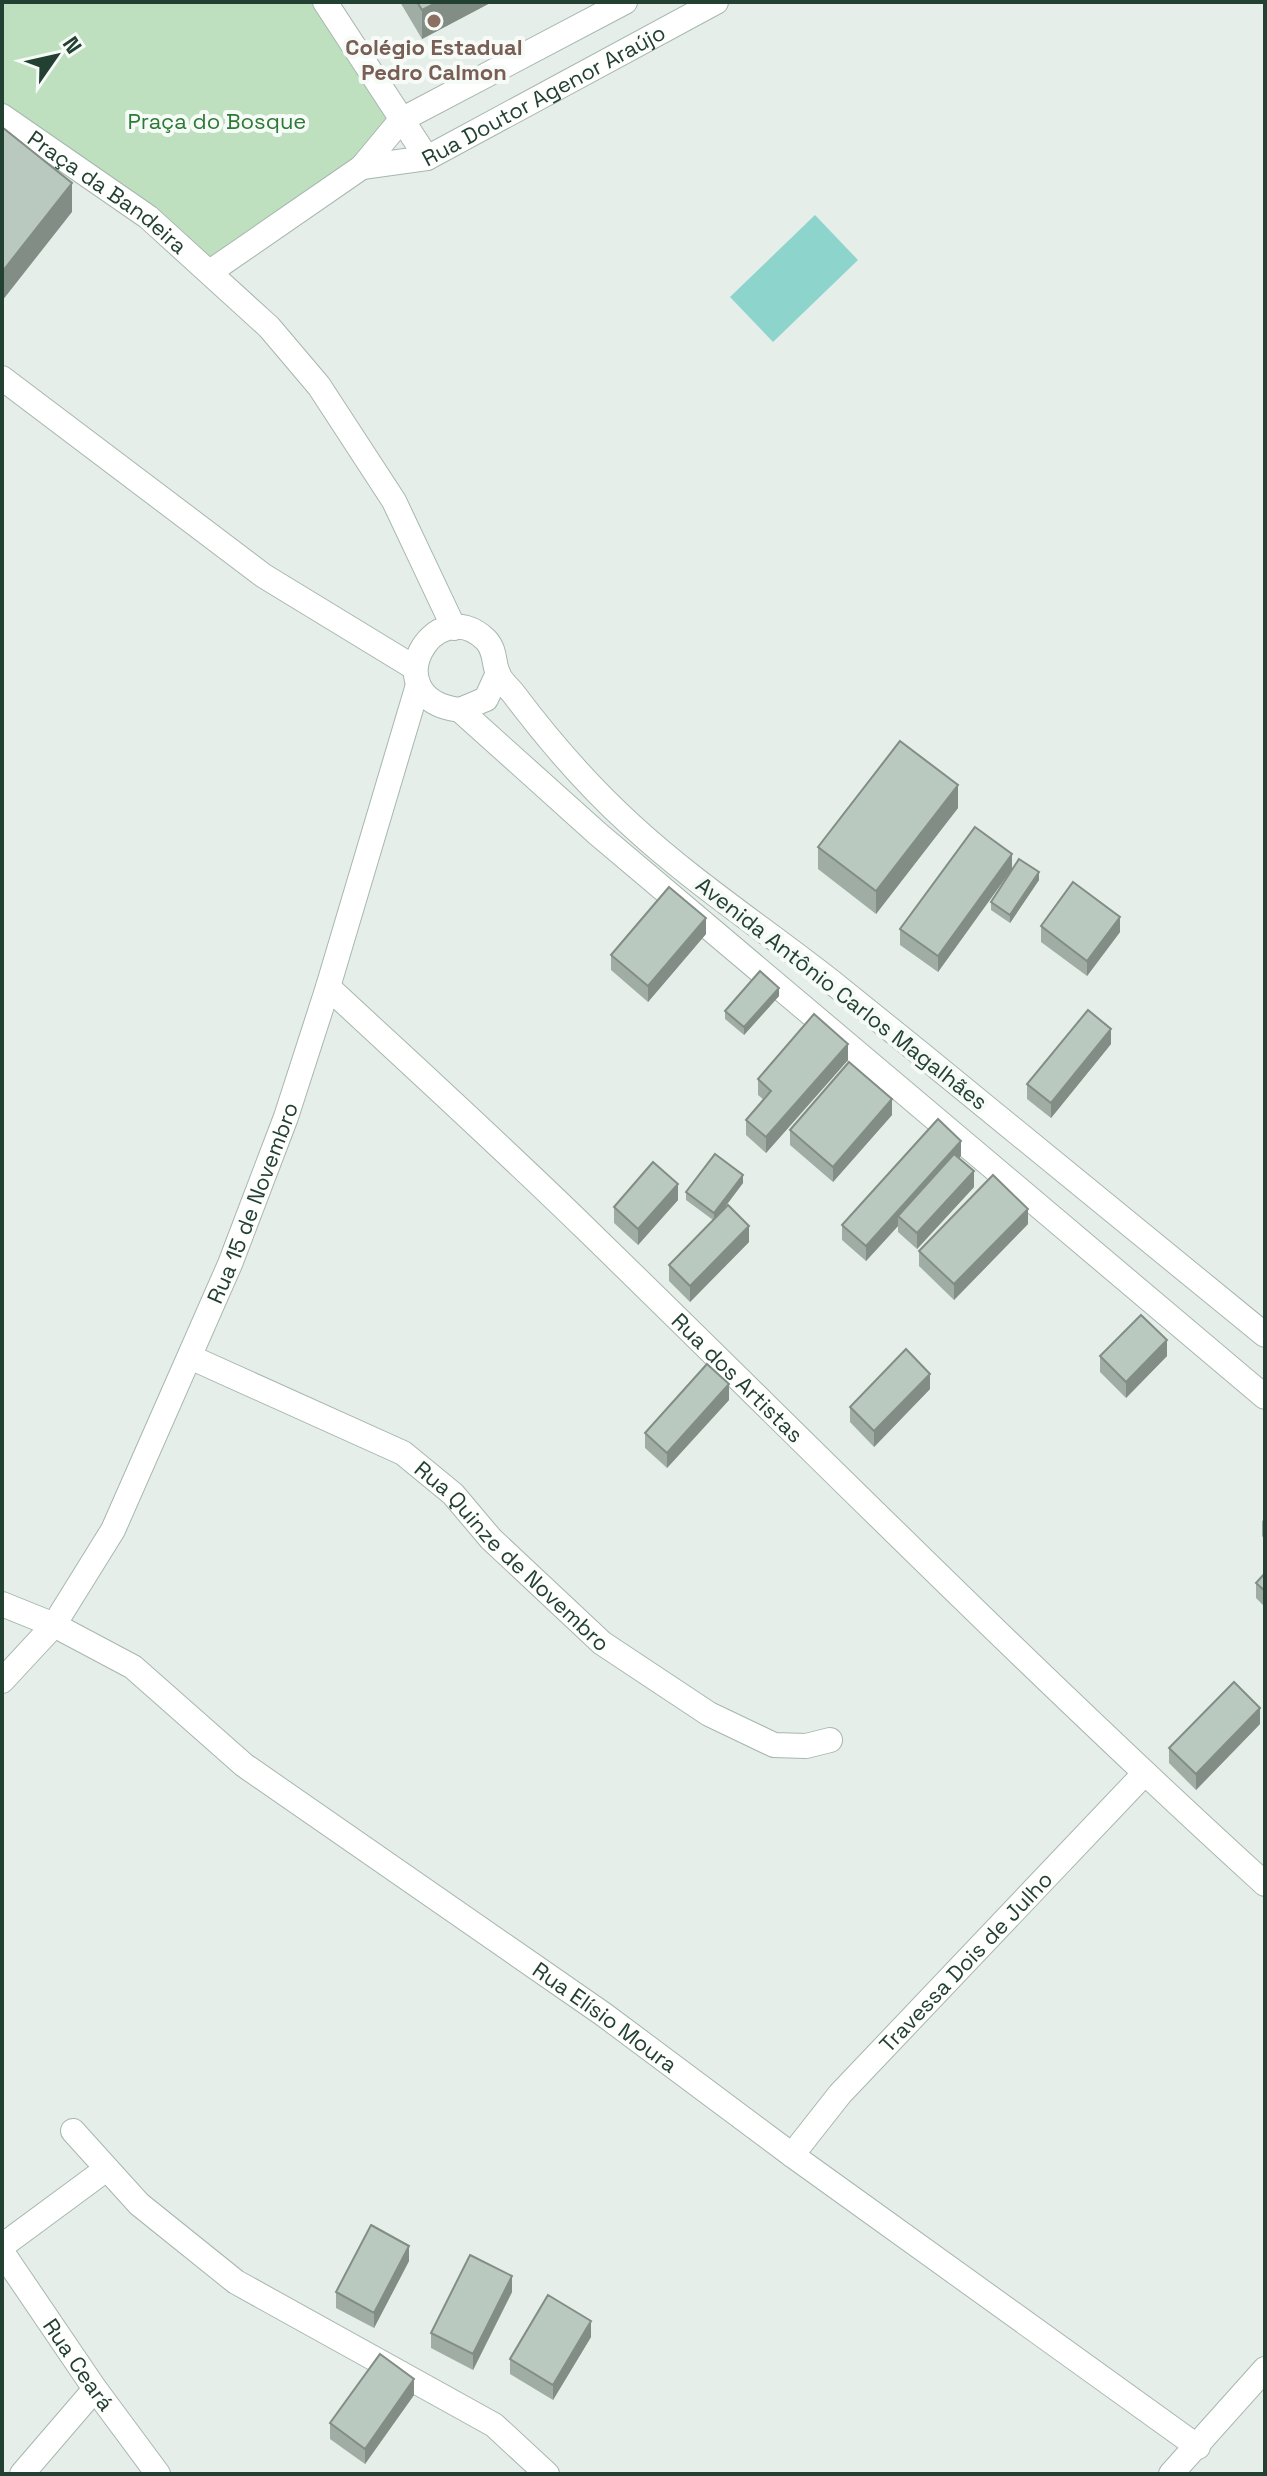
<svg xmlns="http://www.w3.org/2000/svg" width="1267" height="2476" font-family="'Space Grotesk',sans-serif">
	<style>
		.green { fill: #bee0be }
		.water { fill: #8dd4cd }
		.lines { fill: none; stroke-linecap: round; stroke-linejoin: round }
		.minor-casing { stroke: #a7b7ae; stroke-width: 26 }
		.minor { stroke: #fff; stroke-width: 24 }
		.wall { fill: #a0ada5 }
		.shaded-wall { fill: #828d86 }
		.building { fill: #bac9c0; stroke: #828d86; stroke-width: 2 }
		.education-dot { fill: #8d6e63; stroke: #f6fbf7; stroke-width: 3 }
		.labels { text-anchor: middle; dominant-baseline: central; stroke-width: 8; stroke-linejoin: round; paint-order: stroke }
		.education-label { font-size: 22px; font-weight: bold; fill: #785e54; stroke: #f6fbf7 }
		.street-label { font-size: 22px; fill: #234132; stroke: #f6fbf7 }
		.park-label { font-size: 22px; fill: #2d7937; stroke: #f6fbf7 }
	</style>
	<rect width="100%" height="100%" fill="#e5eee8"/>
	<path class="green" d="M2 2H326L401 120 355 169 210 271 2 116Z"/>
	<path class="water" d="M815 215 858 260 773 342 730 297Z"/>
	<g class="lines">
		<g class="minor-casing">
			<g id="minor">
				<path d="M325 2 427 158"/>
				<path id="s1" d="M2 116 148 217 269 327 319 386 394 501 454 628"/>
				<path id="s2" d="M362 167 427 158 716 2"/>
				<path d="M210 272 362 167 401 120 625 2"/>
				<path d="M2 378 264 576 415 668"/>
				<path d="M460 710 486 699 498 673"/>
				<path id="s3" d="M328 987C414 1067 501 1146 585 1228 811 1448 1032 1672 1265 1884"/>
				<path d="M1265 1335C1123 1218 981 1102 838 987 770 933 695 884 631 825 587 785 549 741 513 693 508 687 501 681 498 674 493 662 496 651 486 640 434 589 372 699 460 710L598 834 1265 1397"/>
				<path id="s4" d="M190 1357 403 1453 453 1494 491 1539 602 1643 709 1714 774 1745 806 1746 830 1740"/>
				<path id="s5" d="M2 1604 54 1625 133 1667 244 1765 603 2014 792 2155 1198 2447"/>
				<path id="s6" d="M2 1681 54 1625 113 1530 230 1264 286 1117 328 987 418 685"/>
				<path d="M73 2131 139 2204 236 2282 494 2425 547 2474"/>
				<path id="s7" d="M792 2155 840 2094 1144 1774"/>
				<path d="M2 2246 105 2170"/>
				<path id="s8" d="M2 2252 95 2389 158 2474"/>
				<path d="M22 2474 95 2389"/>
				<path d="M1171 2474 1265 2369"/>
			</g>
		</g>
		<use href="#minor" class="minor"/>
	</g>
	<path class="wall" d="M400 2H492L422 39Z
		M958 808 876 914 818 869V847Z
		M1012 869 1039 880 1010 923 991 910V902L1009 873 938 972 900 945V929Z
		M1041 926 1120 932 1087 976 1041 942Z
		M706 934 648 1002 611 970V955Z
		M779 996 744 1035 725 1019V1011Z
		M1111 1044 1051 1118 1027 1099V1084Z
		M848 1060 766 1153 746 1135V1120L764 1100 758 1095V1079Z
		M892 1115 833 1182 790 1145V1130Z
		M961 1156 959 1158 974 1187 917 1249 898 1232V1226L866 1261 842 1240V1225Z
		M743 1183 723 1210 749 1242 690 1302 669 1281V1265L713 1220 686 1200V1192Z
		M678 1200 638 1245 614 1223V1207Z
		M1028 1224 954 1300 919 1266V1251Z
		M1100 1356H1167L1126 1398 1100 1372Z
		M930 1389 874 1447 850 1422V1407Z
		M729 1400 667 1468 645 1448V1433Z
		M1265 1518V1540L1262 1536V1521Z
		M1265 1573V1607L1256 1598V1583Z
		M1260 1724 1196 1790 1169 1763V1748Z
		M409 2261 374 2328 336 2308V2292Z
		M512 2292 473 2370 431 2348V2333Z
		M591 2337 553 2400 510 2374V2359Z
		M414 2395 365 2464 330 2439V2423Z"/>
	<path class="shaded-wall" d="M438 2H492L422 39V10Z
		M72 183V212L2 301V272Z
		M958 785V808L876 914V891Z
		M1012 854V869L938 972V956Z
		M1039 872V880L1010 923V915Z
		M1120 917V932L1087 976V961Z
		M706 918V934L648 1002V986Z
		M779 988V996L744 1035V1027Z
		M1111 1029V1044L1051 1118V1103Z
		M848 1044V1060L766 1153V1137Z
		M892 1099V1115L833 1182V1167Z
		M961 1141V1156L903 1220 898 1216V1226L866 1261V1246Z
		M974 1171V1187L917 1249V1233Z
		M743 1175V1183L714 1221V1213Z
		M678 1184V1200L638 1245V1229Z
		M1028 1209V1224L954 1300V1284Z
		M749 1226V1242L690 1302V1286Z
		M1167 1340V1356L1126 1398V1382Z
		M930 1374V1389L874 1447V1431Z
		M729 1384V1400L667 1468V1453Z
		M1260 1708V1724L1196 1790V1774Z
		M409 2246V2261L374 2328V2313Z
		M512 2276V2292L473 2370V2354Z
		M591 2321V2337L553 2400V2385Z
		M414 2379V2395L365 2464V2449Z"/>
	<path class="building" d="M417 2H438L422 10Z
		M2 127 72 183 2 272Z
		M900 741 958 785 876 891 818 847Z
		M975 827 1012 854 938 956 900 929Z
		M1019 859 1039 872 1010 915 991 902Z
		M1073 882 1120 917 1087 961 1041 926Z
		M669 887 706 918 648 986 611 955Z
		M760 971 779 988 744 1027 725 1011Z
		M1088 1010 1111 1029 1051 1103 1027 1084Z
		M814 1014 848 1044 766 1137 746 1120 771 1091 758 1079Z
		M849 1062 892 1099 833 1167 790 1130Z
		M938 1119 961 1141 866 1246 842 1225Z
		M715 1154 743 1175 714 1213 686 1192Z
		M954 1154 974 1171 917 1233 898 1216Z
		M653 1162 678 1184 638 1229 614 1207Z
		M993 1175 1028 1209 954 1284 919 1251Z
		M728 1205 749 1226 690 1286 669 1265Z
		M1141 1315 1167 1340 1126 1382 1100 1356Z
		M906 1349 930 1374 874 1431 850 1407Z
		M707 1364 729 1384 667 1453 645 1433Z
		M1265 1573V1591L1256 1583Z
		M1234 1682 1260 1708 1196 1774 1169 1748Z
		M371 2225 409 2246 374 2313 336 2292Z
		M470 2255 512 2276 473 2354 431 2333Z
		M548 2295 591 2321 553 2385 510 2359Z
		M380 2354 414 2379 365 2449 330 2423Z"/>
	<circle class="education-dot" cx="434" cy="21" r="8"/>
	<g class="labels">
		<g class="education-label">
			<text x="434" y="47">Colégio Estadual<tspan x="434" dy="25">Pedro Calmon</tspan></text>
		</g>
		<g class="street-label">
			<text stroke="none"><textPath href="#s2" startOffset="198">Rua Doutor Agenor Araújo</textPath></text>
			<text stroke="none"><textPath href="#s1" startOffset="130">Praça da Bandeira</textPath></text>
			<text transform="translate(842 993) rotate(38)">Avenida Antônio Carlos Magalhães</text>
			<text stroke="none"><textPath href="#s6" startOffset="544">Rua 15 de Novembro</textPath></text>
			<text stroke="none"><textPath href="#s3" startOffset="566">Rua dos Artistas</textPath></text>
			<text stroke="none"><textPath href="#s4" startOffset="384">Rua Quinze de Novembro</textPath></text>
			<text stroke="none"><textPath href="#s7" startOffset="260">Travessa Dois de Julho</textPath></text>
			<text stroke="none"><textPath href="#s5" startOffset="734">Rua Elísio Moura</textPath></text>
			<text stroke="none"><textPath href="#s8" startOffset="136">Rua Ceará</textPath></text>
		</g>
		<g class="park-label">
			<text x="217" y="121">Praça do Bosque</text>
		</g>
	</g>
	<rect width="1267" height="2476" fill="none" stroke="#234132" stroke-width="8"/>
	<g transform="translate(56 56) rotate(56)" stroke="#f6fbf7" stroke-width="6" paint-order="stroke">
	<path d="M0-6L14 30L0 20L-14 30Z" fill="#234132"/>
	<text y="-12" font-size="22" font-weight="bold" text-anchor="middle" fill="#234132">N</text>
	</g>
</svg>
